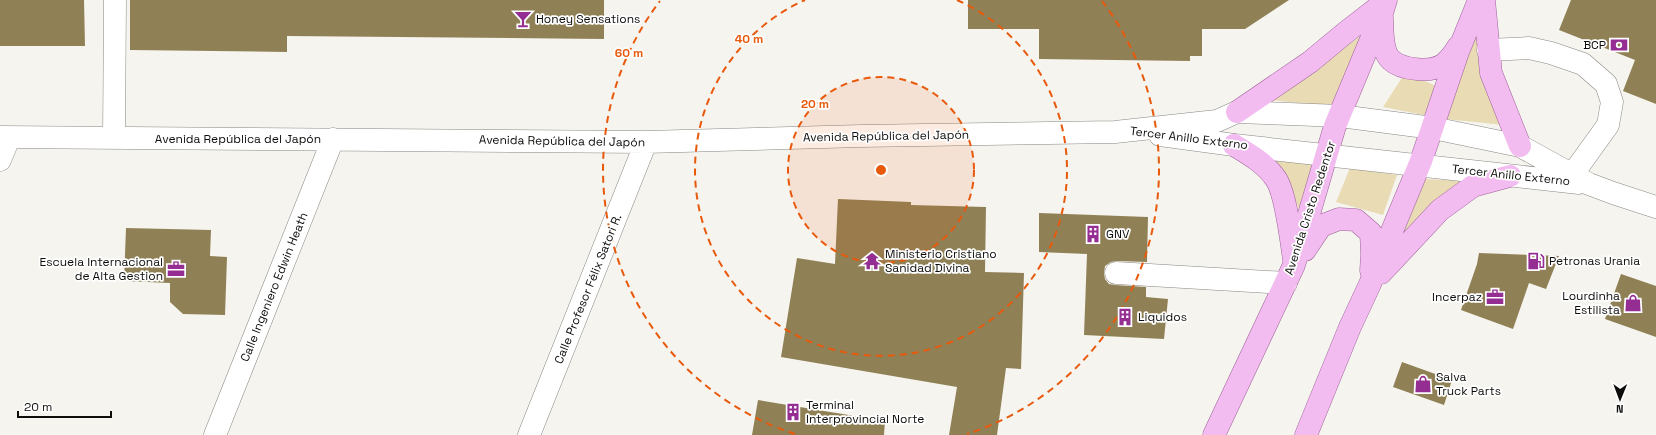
<svg xmlns="http://www.w3.org/2000/svg" width="1656" height="435" font-family="'Space Grotesk',sans-serif">
	<style>
		.green { fill: #e9dbb3 }
		.building { fill: #908055 }
		.lines { fill: none; stroke-linecap: round; stroke-linejoin: round }
		.minor-casing { stroke: #898783; stroke-width: 23 }
		.major-casing { stroke: #9d6299; stroke-width: 23 }
		.minor { stroke: #fff; stroke-width: 22 }
		.major { stroke: #f2bcf0; stroke-width: 22 }
		.ring { fill: none; stroke: #e8590c; stroke-width: 2; stroke-dasharray: 7 5 }
		.labels { text-anchor: middle; dominant-baseline: central; stroke-width: 3.5; stroke-linejoin: round; paint-order: stroke }
		.poi-label { font-size: 12px; fill: #0d0d0b; stroke: #fff; text-anchor: start }
		.street-label { font-size: 12px; fill: #0d0d0b; stroke: #fff }
		.centre { fill: #e8590c; stroke: #fff; stroke-width: 2 }
		.ring-label { font-size: 12px; text-anchor: middle; font-weight: bold; fill: #e8590c; stroke: #fff; stroke-width: 3.5; stroke-linejoin: round; paint-order: stroke }
	</style>
	<rect width="100%" height="100%" fill="#f6f4ef"/>
	<path class="green" d="M1369 30 1333 107 1271 100Z
		M1474 31 1504 125 1445 119Z
		M1405 73 1439 87 1424 115 1383 107Z
		M1261 154 1317 163 1302 218 1292 191Z
		M1350 168 1397 175 1383 215 1336 202Z
		M1421 179 1471 181 1389 252Z"/>
	<path class="building" d="M0 0H84L85 46H0Z
		M130 0H604V39L287 36V52L130 50Z
		M968 0H1289L1245 29H1202V56H1190V61L1039 59V29H968Z
		M1571 0H1656V104L1623 91 1635 60 1559 30Z
		M838 199 911 202V205L986 207 985 272 1024 273 1021 369 1006 368 997 435H949L957 387 781 357 797 258 835 264Z
		M1039 213 1148 217 1147 262 1117 261 1111 262 1105 266 1104 273 1105 279 1109 284 1115 285 1146 287V297L1168 299 1164 339 1084 335 1087 254 1039 252Z
		M126 228 211 230 210 256 227 257 225 315 183 314 170 302V283L124 281Z
		M1479 253 1559 256 1546 289 1529 283 1513 329 1461 310 1477 264Z
		M1621 274 1656 286V337L1605 319Z
		M1402 362 1452 380 1444 405 1393 387Z
		M758 400 885 421 884 435H752Z"/>
	<g class="lines">
		<g class="minor-casing">
			<path id="minor" d="M1488 50 1529 48 1551 53 1583 64 1606 84 1612 102 1608 125 1572 175
				M1160 135 1234 145 1579 183
				M0 137 646 142 861 136 1115 132 1217 121 1237 112 1340 116 1433 128 1520 146 1589 184 1613 193 1656 207
				M114 138 115 0
				M0 160 9 138
				M1116 273 1286 283
				M215 435 333 139
				M529 435 646 142"/>
		</g>
		<g class="major-casing">
			<path id="major" d="M1484 0 1491 73 1520 146
				M1382 18C1383 31 1381 51 1391 60 1402 70 1432 73 1444 64 1449 60 1455 52 1458 47
				M1237 112 1310 62 1345 33 1385 2
				M1234 145C1249 154 1266 164 1276 179 1286 194 1291 240 1294 260
				M1305 250 1321 226 1339 219 1356 220 1371 233 1372 254 1371 271
				M1381 273 1440 210 1473 186 1510 176
				M1214 435 1294 265 1335 126 1382 13 1386 0
				M1306 435 1350 327 1370 284 1421 161 1458 52 1479 0"/>
		</g>
		<use href="#minor" class="minor"/>
		<use href="#major" class="major"/>
	</g>
	<circle cx="881" cy="170" r="93" fill="#e8590c" fill-opacity=".12"/>
	<g class="ring">
		<circle cx="881" cy="170" r="93"/>
		<path d="M957 0A186 186 0 1 1 805 0"/>
		<path d="M795 434A278 278 0 0 1 660 1M1102 1A278 278 0 0 1 967 434"/>
	</g>
	<defs>
		<g id="bar-bare" transform="scale(1.38)"><path d="M-6-5H6L.8 .8V4.5H3.5V6h-7V4.5H-.8V.8Z" fill="#952e93" stroke="#fff" stroke-width="2.5" paint-order="stroke"/></g>
		<g id="bank-bare" transform="scale(1.38)"><path d="M-6-4H6V4H-6ZM0-2.3a2.3 2.3 0 1 0 0 4.6a2.3 2.3 0 1 0 0-4.6Z" fill="#952e93" stroke="#fff" stroke-width="2.5" paint-order="stroke"/></g>
		<g id="building-bare" transform="scale(1.38)"><path d="M-4-6H4V6H1V3H-1V6H-4ZM-2.5-4.3h1.7v1.8h-1.7ZM.8-4.3h1.7v1.8H.8ZM-2.5-1h1.7V.8h-1.7ZM.8-1h1.7V.8H.8Z" fill="#952e93" stroke="#fff" stroke-width="2.5" paint-order="stroke"/></g>
		<g id="temple-bare" transform="scale(1.38)"><path d="M0-6L5-2H3V0L6.5 2.5H4V6H1.5V3h-3V6H-4V2.5H-6.5L-3 0V-2H-5Z" fill="#952e93" stroke="#fff" stroke-width="2.5" paint-order="stroke"/></g>
		<g id="fuel-bare" transform="scale(1.38)"><path d="M-5.5-6h7V0h2V4h1.3V-2.5L3-4.5l.8-.8L6-3V5H2.5V1h-1V6h-7ZM-4.2-4.7v3.2H.2V-4.7Z" fill="#952e93" stroke="#fff" stroke-width="2.5" paint-order="stroke"/></g>
		<g id="office-bare" transform="scale(1.38)"><path d="M-6-3h4V-5.5h4V-3h4V5H-6ZM-1-4.5V-3h2v-1.5ZM-6 0V1H6V0Z" fill="#952e93" stroke="#fff" stroke-width="2.5" paint-order="stroke"/></g>
		<g id="shop-bare" transform="scale(1.38)"><path d="M-5-2.5h2.3a2.7 3.5 0 0 1 5.4 0H5L5.5 6h-11ZM-1.5-2.5h3a1.5 2.3 0 0 0-3 0Z" fill="#952e93" stroke="#fff" stroke-width="2.5" paint-order="stroke"/></g>
	</defs>
	<g fill-rule="evenodd">
		<use href="#bar-bare" x="523" y="19"/>
		<use href="#bank-bare" x="1619" y="45"/>
		<use href="#building-bare" x="1093" y="234"/>
		<use href="#temple-bare" x="872" y="261"/>
		<use href="#fuel-bare" x="1536" y="261"/>
		<use href="#office-bare" x="176" y="269"/>
		<use href="#office-bare" x="1495" y="297"/>
		<use href="#shop-bare" x="1633" y="303"/>
		<use href="#building-bare" x="1125" y="317"/>
		<use href="#shop-bare" x="1423" y="384"/>
		<use href="#building-bare" x="793" y="412"/>
	</g>
	<g class="labels">
		<g class="poi-label">
			<text x="536" y="19">Honey Sensations</text>
			<text x="1606" y="45" text-anchor="end">BCP</text>
			<text x="1106" y="234">GNV</text>
			<text x="885" y="254">Ministerio Cristiano<tspan x="885" dy="14">Sanidad Divina</tspan></text>
			<text x="1549" y="261">Petronas Urania</text>
			<text x="163" y="262" text-anchor="end">Escuela Internacional<tspan x="163" dy="14">de Alta Gestion</tspan></text>
			<text x="1620" y="296" text-anchor="end">Lourdinha<tspan x="1620" dy="14">Estilista</tspan></text>
			<text x="1482" y="297" text-anchor="end">Incerpaz</text>
			<text x="1138" y="317">Liquidos</text>
			<text x="1436" y="377">Salva<tspan x="1436" dy="14">Truck Parts</tspan></text>
			<text x="806" y="405">Terminal<tspan x="806" dy="14">Interprovincial Norte</tspan></text>
		</g>
		<g class="street-label">
			<text transform="translate(886 136) rotate(-1)">Avenida República del Japón</text>
			<text transform="translate(1189 138) rotate(7)">Tercer Anillo Externo</text>
			<text x="238" y="139">Avenida República del Japón</text>
			<text transform="translate(562 141) rotate(1)">Avenida República del Japón</text>
			<text transform="translate(1511 175) rotate(6)">Tercer Anillo Externo</text>
			<text transform="translate(1310 208) rotate(-72)">Avenida Cristo Redentor</text>
			<text transform="translate(274 287) rotate(-68)">Calle Ingeniero Edwin Heath</text>
			<text transform="translate(588 289) rotate(-68)">Calle Profesor Félix Satori R.</text>
		</g>
	</g>
	<circle cx="881" cy="170" r="6" class="centre"/>
	<g class="ring-label">
		<text x="749" y="43">40 m</text>
		<text x="629" y="57">60 m</text>
		<text x="815" y="108">20 m</text>
	</g>
	<g transform="translate(1620 399) rotate(181)" stroke="#ffffff" stroke-width="3" paint-order="stroke">
	<path d="M0-3L7 15L0 10L-7 15Z" fill="#0d0d0b"/>
	<text y="-6" font-size="11" font-weight="bold" text-anchor="middle" fill="#0d0d0b">N</text>
	</g>
	<path d="M18 411v6h93v-6" fill="none" stroke="#0d0d0b" stroke-width="2"/>
	<text x="24" y="411" font-size="12" fill="#0d0d0b" stroke="#ffffff" stroke-width="3" paint-order="stroke">20 m</text>
</svg>
